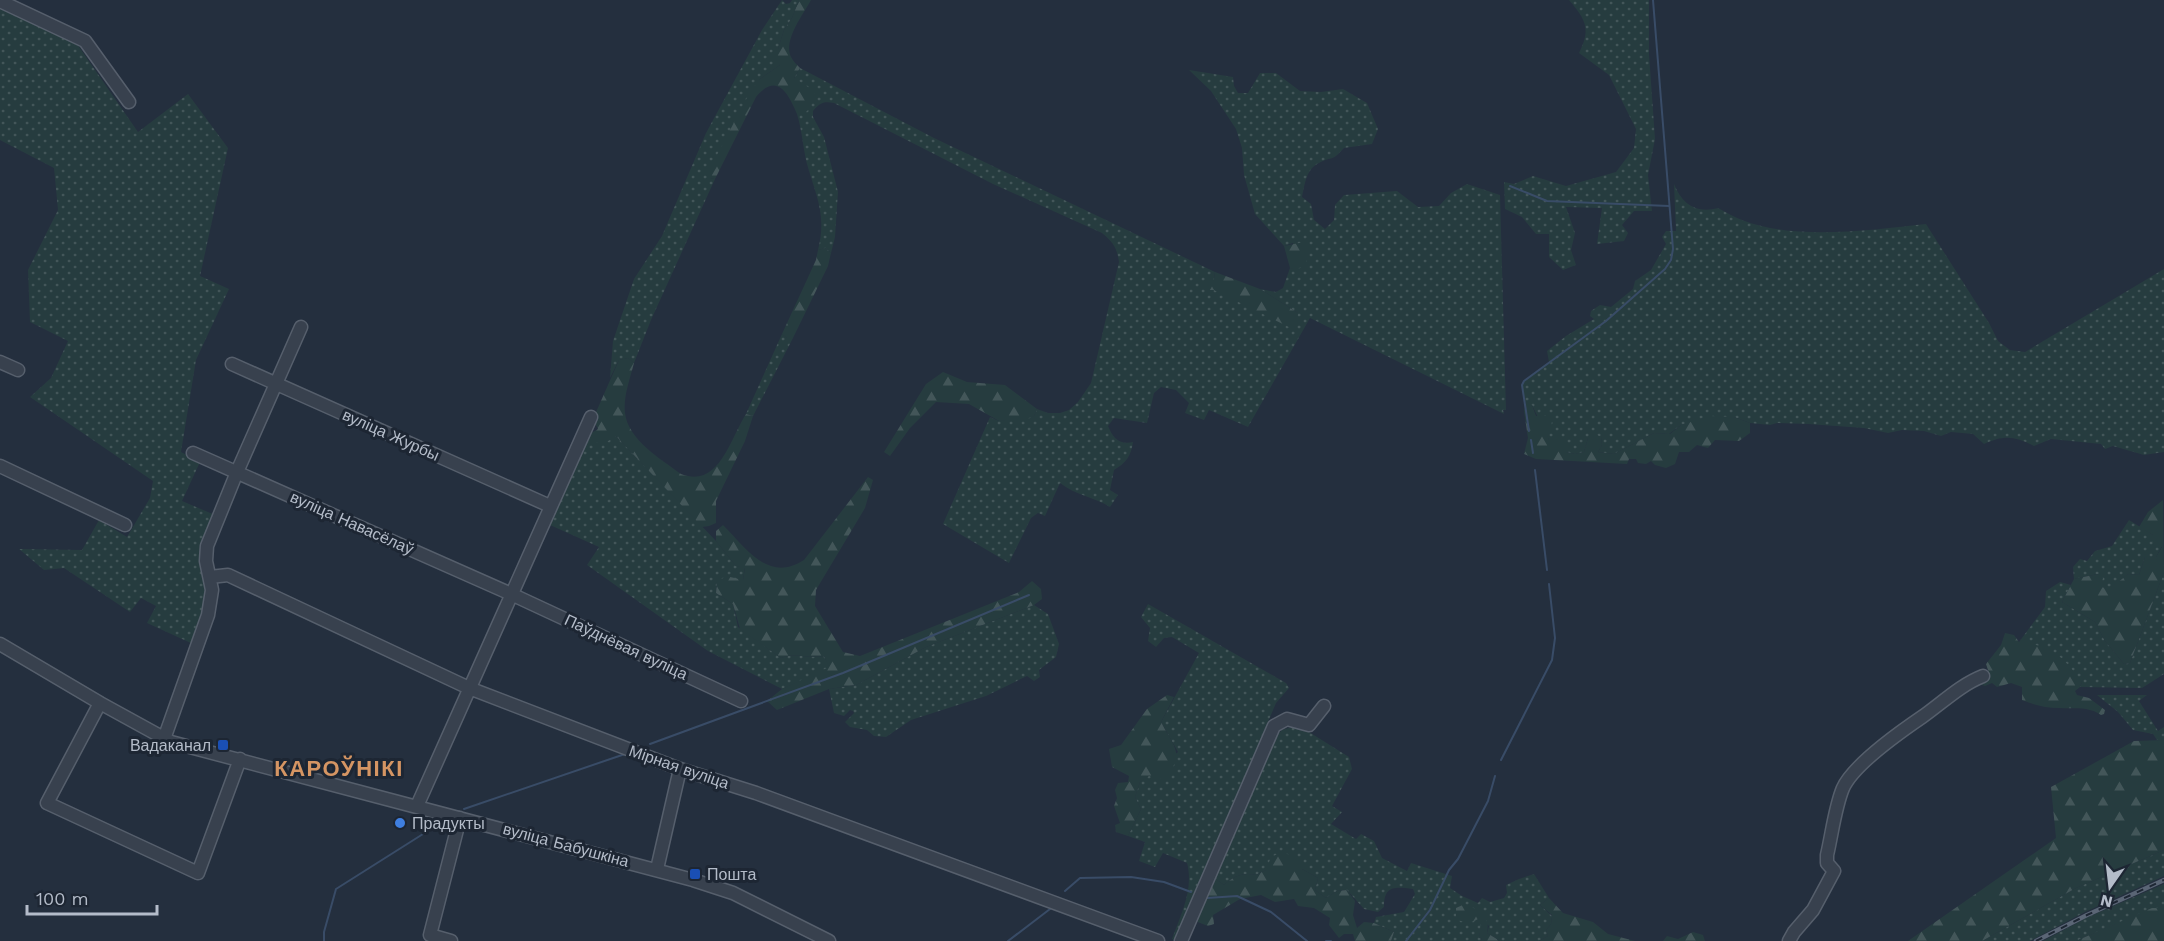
<svg xmlns="http://www.w3.org/2000/svg" width="2164" height="941" font-family="'Work Sans',sans-serif">
	<style>
		.grass { fill: url(#grass-dots) }
		.forest { fill: url(#forest-firs) }
		.lines { fill: none; stroke-linecap: round; stroke-linejoin: round }
		.stream { stroke: #394c67; stroke-width: 2 }
		.minor-casing { stroke: #565f6c; stroke-width: 15 }
		.minor { stroke: #38414e; stroke-width: 12 }
		.rail-casing { stroke: #5a6575; stroke-width: 4.5 }
		.rail { stroke: #1d2633; stroke-width: 2; stroke-dasharray: 7; stroke-linecap: butt }
		.transit-dot { fill: #1a4fb4; stroke: #1d2633; stroke-width: 2 }
		.shop-dot { fill: #3f7fe0; stroke: #1d2633; stroke-width: 2 }
		.labels { text-anchor: middle; dominant-baseline: central; stroke-width: 6; stroke-linejoin: round; paint-order: stroke }
		.street-label { font-size: 16px; fill: #b4bcc9; stroke: #1d2633 }
		.poi-label { font-size: 16px; fill: #b4bcc9; stroke: #1d2633; text-anchor: start }
		.district-label { font-size: 22px; font-weight: bold; letter-spacing: 1.5px; fill: #d59563; stroke: #1d2633 }
	</style>
	<defs>
		<pattern id="grass-dots" width="8" height="8" patternUnits="userSpaceOnUse" patternTransform="scale(1.5)"><rect width="8" height="8" fill="#263c3f"/><path d="M2 2h.1M6 6h.1" fill="none" stroke="#435659" stroke-width="1.8" stroke-linecap="round"/></pattern>
		<pattern id="forest-firs" width="22" height="20" patternUnits="userSpaceOnUse" patternTransform="scale(1.5)"><rect width="22" height="20" fill="#263c3f"/><path d="M5 1l3.5 6h-7zM16 11l3.5 6h-7z" fill="#435659"/></pattern>
	</defs>
	<rect width="100%" height="100%" fill="#242f3e"/>
	<path class="grass" d="M782 0 786 4 790 3 792 0H799L792 18 784 30 778 49 780 65 760 79 710 178 715 179 651 320 634 363 628 358 619 360 610 378 613 341 634 279 662 236 706 133 762 30Z
		M1569 0H1649V54L1655 139 1648 175 1652 211H1634L1622 225 1628 233 1624 241 1597 244 1602 208 1566 207 1575 233 1571 250 1576 265 1563 270 1549 257V234H1536L1522 217 1505 209 1504 182 1514 184 1533 176 1566 186 1616 172 1634 148 1636 129 1609 75 1579 53C1591 29 1586 20 1569 0Z
		M0 7 77 44 138 132 188 94 228 148 200 276 229 289 196 360 181 452 200 462 182 501 215 515 201 552V566L207 588 204 609 193 644 147 623 156 606 141 598 130 612 64 568 44 570 19 549 82 550 99 520 127 537 150 498 153 481 30 397 51 378 68 341 30 322 28 270 58 210 54 168 0 140Z
		M800 68 934 138 1215 272 1214 281 1207 290H1214L1298 313 1260 289 1276 292 1283 288 1290 268 1296 269 1293 243 1284 246 1255 214 1244 175 1242 148 1236 129 1211 91 1189 70 1233 77 1234 86 1238 93H1248L1260 73H1276L1300 91 1321 92 1343 89 1367 103 1378 129 1372 144 1344 148C1331 163 1333 155 1319 163 1306 169 1305 184 1302 197L1311 204 1314 220 1325 229 1334 220 1335 205 1344 195 1397 191 1418 207 1439 206 1451 193 1467 184 1500 195 1506 410H1503L1504 414 1310 318 1248 427 1209 410 1204 420 1185 413 1189 403 1176 390 1161 387 1154 393 1147 423 1114 418 1108 426C1113 438 1119 445 1133 442 1131 456 1126 463 1114 470L1110 490 1118 495 1110 507C1094 497 1075 495 1060 483L1045 516 1038 513 1031 518 1009 563 943 524 990 417 999 421 1034 416 1037 409 1048 413H1060L1069 410 1078 402 1091 383 1119 262C1117 248 1113 242 1102 233L993 184 834 103C823 101 820 103 813 111V117L824 137 838 192 835 237 831 253 826 248 818 250C827 215 816 196 807 164 803 148 802 130 797 114H804L794 78Z
		M1674 184C1682 204 1696 214 1718 208 1726 212 1734 217 1742 220 1796 241 1870 230 1926 224L1989 323 1998 341 2010 350 2025 352 2164 269V452L2144 455 2113 446 2105 449 2101 444 2051 439 2034 446C2014 436 2004 435 1984 444L1973 434 1951 432 1941 436 1924 431 1902 430 1888 433 1864 428 1808 424 1777 423 1770 425 1750 423 1734 417 1681 425 1669 434 1654 433 1614 454 1598 452 1602 445 1601 437 1588 438 1584 452 1575 454 1566 452 1549 440 1532 405H1526L1522 386 1524 381 1549 362 1547 351 1566 336 1594 319 1590 316 1591 311 1600 305 1611 307 1633 289 1635 281 1651 270 1666 244 1662 237 1666 231H1676Z
		M782 334 787 338H793L753 416 746 414Z
		M616 436 716 541 736 566 745 567 743 580 717 582 716 593 733 604 738 627 781 658C797 652 806 659 824 656L830 668 782 689 708 651 587 565 599 547 550 525 586 442Z
		M2129 520 2153 535 2162 546 2156 557H2145L2139 575 2128 574 2110 590 2100 587 2098 574 2074 579 2073 567 2080 559 2087 561 2095 551 2112 546Z
		M2164 572V674L2142 688 2080 687 2082 682 2019 642 2045 607 2046 591 2060 582 2071 585 2062 602 2095 622 2105 641 2124 664 2130 663Z
		M1148 604 1286 683 1289 688 1276 703 1175 940 1172 939C1181 914 1194 889 1187 863L1163 853 1155 867 1139 861 1145 842 1128 836 1141 809 1135 797 1140 782 1178 752 1161 722 1199 653 1172 637 1164 638 1156 647 1148 641 1150 628 1141 617Z
		M1034 605 1048 614 1059 644 1056 657 1039 670 1040 677 1034 681 1027 676 986 696 911 720 886 737 874 736 867 730 850 727 845 722 854 713 853 711 850 710 844 716 834 713 829 689 856 685 926 647Z
		M2097 695H2147L2139 701 2158 731 2164 727V740H2157L2153 734 2133 730 2118 712Z
		M1292 727 1309 732 1349 757 1352 769 1332 806 1342 812 1331 824 1356 839 1361 834 1374 841 1382 858 1407 871 1411 863 1452 876 1450 888 1462 896 1478 903 1482 898 1490 902 1504 898 1507 893 1506 885 1519 879 1534 874 1549 898 1540 905 1552 916 1551 924 1546 930 1548 936 1539 941H1500L1487 933 1489 926 1478 918 1482 923 1479 937 1482 939 1481 941H1391L1394 932 1374 923 1376 917 1404 912 1415 894 1413 889C1395 887 1384 885 1384 907L1378 912 1364 909 1347 890 1337 891 1326 898 1315 890 1318 878 1302 869 1266 870 1256 875C1243 872 1234 876 1224 885L1213 877 1271 742 1282 730Z
		M2164 850V876L2085 912 2030 941H1982L2076 888Z
		M2164 884V908L2152 909 2076 941H2043L2088 917Z"/>
	<path class="forest" d="M799 0H811C803 15 783 40 791 57 793 61 797 65 800 68L794 78 816 92 809 102 810 108 804 114H797C788 93 777 72 756 97L715 179 710 178 707 174 750 92 760 79 780 65 771 55 774 50 778 49 784 30 792 18Z
		M1304 242 1309 248 1306 264 1296 270 1290 268 1284 246Z
		M826 248 831 253 828 266 793 338H787L782 334 816 260 818 250Z
		M1215 272 1260 289 1298 313 1297 321 1289 327 1214 290H1207L1205 285 1208 281 1214 280Z
		M628 358 634 363C630 379 623 397 625 413 628 440 661 459 681 474 719 489 730 439 746 414L753 416 745 441 716 501V523L709 526 702 527 616 436 605 443 586 442 588 435 598 429 593 419 619 360Z
		M943 372 967 382 1005 385 1037 409 1034 416 1024 420 999 421 969 404 936 402 910 428 890 456 884 452 926 384Z
		M1526 405H1532L1536 416H1547L1552 421 1551 428 1546 431 1549 440 1559 438 1566 442V452L1575 454 1584 452 1588 438 1595 434 1601 437 1602 445 1598 452 1614 454 1654 433 1670 434 1681 425 1710 416 1734 417 1750 423V433L1739 441 1715 440 1708 448 1697 445 1689 452H1679L1675 464 1666 468 1655 465 1651 461 1646 464 1638 463 1636 459H1629L1627 464 1536 459 1524 454 1528 438 1524 411Z
		M868 477 873 480 865 508 816 590 815 606 843 652 860 656 1019 592 1032 581 1041 589 1042 599 1034 605 926 647 856 685 829 689 777 710 767 701 782 689 829 667 824 656C806 659 797 652 781 658L740 629 733 604 716 593 717 582 726 576 743 580 745 568 736 566 716 541V531L723 525C747 549 768 583 804 560Z
		M2163 500 2164 572 2130 663 2124 664 2105 641 2095 622 2062 602 2074 579 2098 574 2103 578 2101 587 2110 589 2128 574 2139 575 2145 557H2156L2162 547 2151 541 2153 535 2139 527 2148 512Z
		M2005 633 2014 635 2019 642C2053 646 2062 656 2082 682L2080 687 2075 691 2077 695 2089 698 2105 710 2104 714 2101 715C2088 706 2075 709 2059 708 2046 708 2034 705 2022 700V687L2011 683 1997 687 1992 683 1985 686 1980 684V681L1989 673 1986 664 2001 645Z
		M1167 695 1174 697 1161 722C1175 749 1185 752 1165 780L1149 776 1140 782 1135 797 1141 809 1128 836 1116 832 1115 825 1120 823 1114 806 1117 798 1115 790 1118 783 1128 782 1129 776 1112 767 1109 749 1121 745 1147 709Z
		M2164 740V850L2076 888 1982 941H1908L2056 838 2051 787 2134 741Z
		M1282 852 1298 858 1302 869 1318 878 1315 890 1326 898 1337 891 1347 890 1355 901 1353 915 1357 928 1364 922 1374 923 1394 932 1391 941H1355L1353 934H1344L1339 938 1329 925 1330 918 1314 908 1298 906 1294 899 1275 902 1261 895 1240 899 1213 915 1214 924 1208 926 1195 921 1213 877 1224 885C1234 876 1243 872 1256 875L1266 870 1271 857Z
		M1549 898 1563 913 1593 922 1608 934 1635 941H1539L1548 936 1546 930 1551 924 1552 915 1540 905Z
		M1465 904C1479 910 1491 916 1487 933L1500 941H1481L1482 939 1479 937 1481 923 1478 919C1470 924 1465 923 1456 919V908Z
		M2152 908H2164V941H2076Z
		M1693 932 1703 935 1705 941H1663L1667 936 1678 939Z"/>
	<g class="lines">
		<path class="stream" d="M1510 186 1547 201 1669 206
			M1529 431 1522 385 1524 381 1606 321 1665 269 1671 260 1673 249 1653 0
			M1531 440 1533 453
			M1535 470 1547 570
			M650 744 843 673 1029 595
			M1501 760 1552 660 1555 638 1549 584
			M464 809 625 754
			M1065 891 1080 878 1131 877 1164 882 1191 892
			M1207 898 1237 896 1271 912 1307 941
			M324 941V932L336 889 442 822
			M1008 941 1050 909
			M1326 941H1331
			M1406 941 1430 910 1449 870 1458 859 1488 801 1495 776"/>
		<g class="minor-casing">
			<path id="minor" d="M0 1 85 41 129 102
				M0 362 18 370
				M232 364 550 506
				M193 453 511 594 741 701
				M0 466 125 525
				M210 577 228 575 469 688 680 769 756 793 1158 941
				M0 644 100 703 171 742 693 880 733 893 829 941
				M100 703 47 803 198 873 240 759
				M164 739 208 615 212 590 206 561 207 546 237 472 301 327
				M417 806 591 417
				M657 869 680 769
				M451 941 430 935 460 818
				M1181 941 1274 726 1287 719 1309 725 1324 706
				M1789 941 1794 932 1813 910 1834 871 1827 863V855C1832 834 1835 807 1843 788 1854 764 1900 732 1922 717 1942 703 1960 685 1983 676"/>
		</g>
		<use href="#minor" class="minor"/>
		<g class="rail-casing">
			<path id="rail" d="M2036 941 2087 915 2164 880"/>
		</g>
		<use href="#rail" class="rail"/>
	</g>
	<g class="transit-dot">
		<rect x="217" y="739" width="12" height="12" rx="3"/>
		<rect x="689" y="868" width="12" height="12" rx="3"/>
	</g>
	<circle class="shop-dot" cx="400" cy="823" r="6"/>
	<g class="labels">
		<g class="street-label">
			<text transform="translate(391 435) rotate(24)">вуліца Журбы</text>
			<text transform="translate(352 523) rotate(24)">вуліца Навасёлаў</text>
			<text transform="translate(626 647) rotate(25)">Паўднёвая вуліца</text>
			<text transform="translate(679 767) rotate(19)">Мірная вуліца</text>
			<text transform="translate(566 845) rotate(15)">вуліца Бабушкіна</text>
		</g>
		<g class="poi-label">
			<text x="211" y="745" text-anchor="end">Вадаканал</text>
			<text x="412" y="823">Прадукты</text>
			<text x="707" y="874">Пошта</text>
		</g>
		<g class="district-label">
			<text x="339" y="768">КАРОЎНІКІ</text>
		</g>
	</g>
	<g transform="translate(2110 887) rotate(194)" stroke="#1d2633" stroke-width="4.5" paint-order="stroke">
	<path d="M0-4.5L10 22L0 15L-10 22Z" fill="#b4bcc9"/>
	<text y="-9" font-size="16" font-weight="bold" text-anchor="middle" fill="#b4bcc9">N</text>
	</g>
	<path d="M27 905v9h130v-9" fill="none" stroke="#b4bcc9" stroke-width="3"/>
	<text x="36" y="905" font-size="18" fill="#b4bcc9" stroke="#1d2633" stroke-width="4.5" paint-order="stroke">100 m</text>
</svg>
